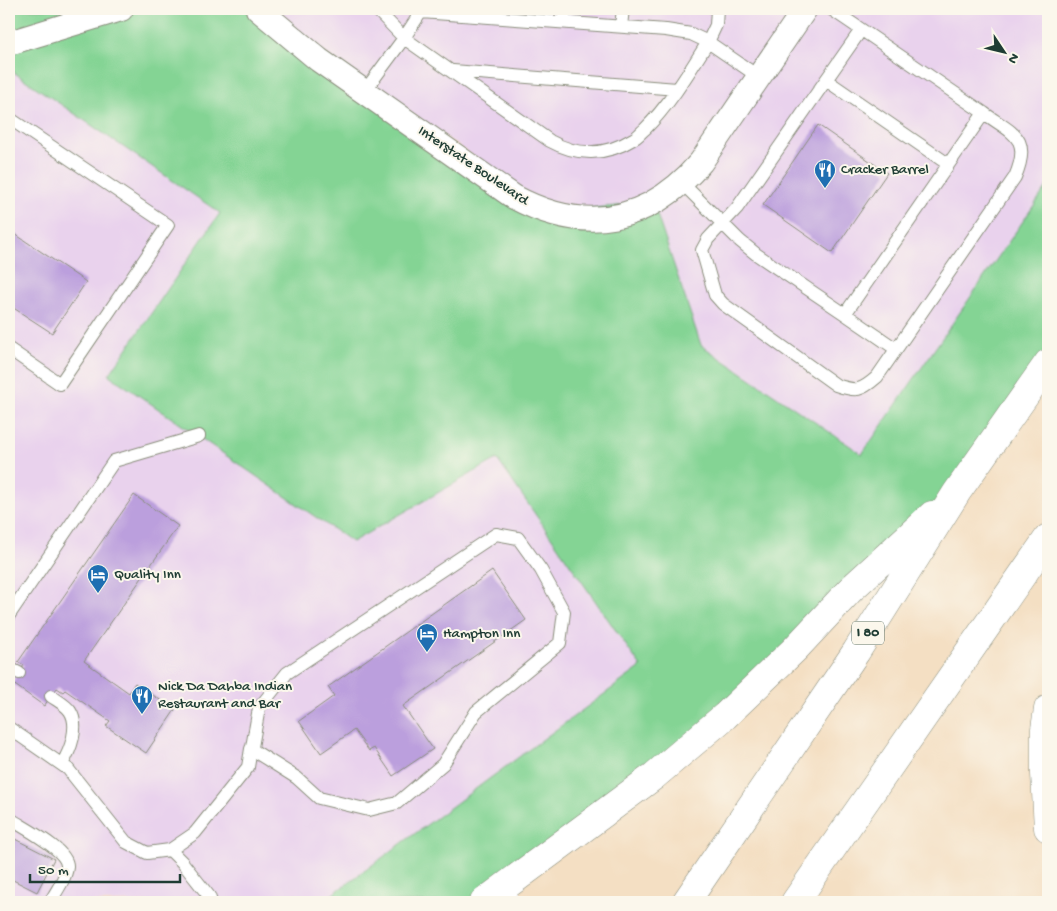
<svg xmlns="http://www.w3.org/2000/svg" width="1057" height="911" font-family="'Gochi Hand',sans-serif">
	<style>
		.built { fill: #e9d2ed }
		.green { fill: #84d494; stroke: #528864 }
		.building { fill: #bb9fdd }
		.lines { fill: none; stroke-linecap: round; stroke-linejoin: round }
		.service-casing { stroke: #8a8e7c; stroke-width: 14 }
		.minor-casing { stroke: #8a8e7c; stroke-width: 26 }
		.motorway-casing { stroke: #8a8e7c; stroke-width: 29 }
		.service { stroke: #fff; stroke-width: 12 }
		.minor { stroke: #fff; stroke-width: 24 }
		.motorway { stroke: #fff; stroke-width: 28 }
		.labels { text-anchor: middle; dominant-baseline: central; stroke-width: 4; stroke-linejoin: round; paint-order: stroke }
		.shield { fill: #fbf7ec; stroke: #61756b; stroke-width: 1 }
		.shield-label { font-size: 14px; font-weight: bold; fill: #1f3d34 }
		.street-label { font-size: 15px; fill: #1f3d34; stroke: #fbf7ec }
		.poi-label { font-size: 15px; fill: #1f3d34; stroke: #fbf7ec; text-anchor: start }
	</style>
	<rect width="100%" height="100%" fill="#fbf7ec"/>
	<filter id="ink" filterUnits="userSpaceOnUse"><feTurbulence type="fractalNoise" baseFrequency=".02" numOctaves="2"/><feDisplacementMap in="SourceGraphic" scale="10" xChannelSelector="R" yChannelSelector="G"/><feConvolveMatrix kernelMatrix="1 2 1 2 8 2 1 2 1" color-interpolation-filters="sRGB"/></filter>
	<filter id="wash" filterUnits="userSpaceOnUse"><feTurbulence type="fractalNoise" baseFrequency=".0096" numOctaves="4" result="noise"/><feDisplacementMap in="SourceGraphic" scale="20" xChannelSelector="R" yChannelSelector="G"/><feGaussianBlur stdDeviation="1.12" result="paint"/><feColorMatrix in="noise" values="0 0 0 0 0 0 0 0 0 0 0 0 0 0 0 0 0 1.4 0 .05"/><feComposite in="paint" operator="in"/></filter>
	<g filter="url(#wash)">
		<rect width="100%" height="100%" fill="#f4dfc3"/>
		<path class="built" d="M258 9H1048V185L862 454 701 345 653 204 561 216Z
			M9 69 220 213 109 375 352 542 497 459 641 667 322 902H9Z"/>
		<path class="green" d="M9 9H258L546 212 653 203 701 345 862 454 1048 185V365L957 492 795 649 484 902H322L641 667 497 459 352 542 109 375 220 213 9 69Z"/>
		<g id="blocks">
			<path class="building" d="M818 125 887 173 832 253 763 205Z
				M9 230 86 282 52 333 12 307 15 302 9 298Z
				M134 495 178 526 84 661 129 693 135 683 175 710 146 753 106 726 110 721 65 690 63 692 57 688 44 706 12 683 24 665 18 662Z
				M492 571 526 620 403 706 433 749 393 776 374 748 369 751 354 730 321 753 299 721 334 696 328 687Z
				M9 836 54 859 37 892 9 878Z"/>
		</g>
	</g>
	<g filter="url(#ink)">
		<use href="#blocks" fill-opacity="0" stroke="#8a8e7c" stroke-width="1"/>
		<g class="lines">
			<g class="service-casing">
				<path id="service" d="M717 9 716 25 708 42 691 34 666 30 421 12 404 38 550 141C577 156 606 156 633 139 638 137 641 132 645 129 670 104 689 72 708 42L759 77
					M563 22 565 9
					M621 26 623 9
					M861 30 826 80 948 164
					M453 71 677 89
					M826 80 737 208 708 239 702 250 715 295 723 304 836 385C857 392 861 391 877 377L1015 177C1032 137 1013 134 984 113
					M364 92 404 38 376 9
					M9 118 168 225 60 384 9 349
					M682 183 740 241 756 254 845 314 984 113 831 9
					M845 314 896 349
					M9 615 114 461 199 436
					M9 668 19 673
					M51 696C58 701 66 705 70 711 80 726 70 751 62 764
					M9 728 68 769 126 842 147 853 170 850 195 833 248 767 251 749 252 747 259 708 287 673 496 534 518 538 541 570 564 612 560 643 476 712 443 764 397 803 369 810 319 798 297 778 251 749
					M9 818C22 827 69 850 67 867 66 878 56 892 50 902
					M170 850 182 862 209 896 211 902"/>
			</g>
			<g class="minor-casing">
				<path id="minor" d="M258 9 319 60 514 197C585 235 649 223 701 162L805 9
					M9 43 121 9"/>
			</g>
			<g class="motorway-casing">
				<path id="motorway" d="M1048 709 1045 729V774L1048 828
					M484 902 654 776 725 716 795 649 851 589 932 515
					M686 902 856 652 957 492 1048 363
					M795 902 1048 538"/>
			</g>
			<use href="#service" class="service"/>
			<use href="#minor" class="minor"/>
			<use href="#motorway" class="motorway"/>
		</g>
	</g>
	<defs>
		<g id="restaurant-pin" transform="scale(1.125)"><path d="M0 17L-7.5 6A9.5 9.5 0 1 1 7.5 6Z" fill="#1f6fb2" stroke="#fbf7ec"/><path d="M-5-6h1v4h1v-4h1v4h1v-4h1v5L-1.5 .5V6h-2V.5L-5-1ZM5-6V6H3V1.5H1.5Q1.5-4 5-6Z" fill="#fff"/></g>
		<g id="hotel-pin" transform="scale(1.125)"><path d="M0 17L-7.5 6A9.5 9.5 0 1 1 7.5 6Z" fill="#1f6fb2" stroke="#fbf7ec"/><path d="M-6-4.5h1.5V1H6V5H4.5V3h-9V5H-6ZM-4 0a1.8 1.8 0 1 1 3.6 0ZM.5 0V-2.5h3Q6-2.5 6 0Z" fill="#fff"/></g>
	</defs>
	<g fill-rule="evenodd">
		<use href="#restaurant-pin" x="825" y="170"/>
		<use href="#hotel-pin" x="98" y="575"/>
		<use href="#hotel-pin" x="427" y="634"/>
		<use href="#restaurant-pin" x="142" y="696"/>
	</g>
	<g class="labels">
		<rect class="shield" x="852" y="621.5" width="32" height="23" rx="4"/>
		<g class="shield-label">
			<text x="868" y="633">I 80</text>
		</g>
		<g class="street-label">
			<text transform="translate(473 166) rotate(34)">Interstate Boulevard</text>
		</g>
		<g class="poi-label">
			<text x="841" y="170">Cracker Barrel</text>
			<text x="114" y="575">Quality Inn</text>
			<text x="443" y="634">Hampton Inn</text>
			<text x="158" y="687">Nick Da Dahba Indian<tspan x="158" dy="17">Restaurant and Bar</tspan></text>
		</g>
	</g>
	<rect width="1057" height="911" fill="none" stroke="#fbf7ec" stroke-width="30"/>
	<g transform="translate(1004 52) rotate(125)" stroke="#fbf7ec" stroke-width="4" paint-order="stroke">
	<path d="M0-4L9 19L0 12L-9 19Z" fill="#1f3d34"/>
	<text y="-8" font-size="14" font-weight="bold" text-anchor="middle" fill="#1f3d34">N</text>
	</g>
	<path d="M30 874v8h150v-8" fill="none" stroke="#1f3d34" stroke-width="2.5"/>
	<text x="38" y="874" font-size="15" fill="#1f3d34" stroke="#fbf7ec" stroke-width="4" paint-order="stroke">50 m</text>
</svg>
